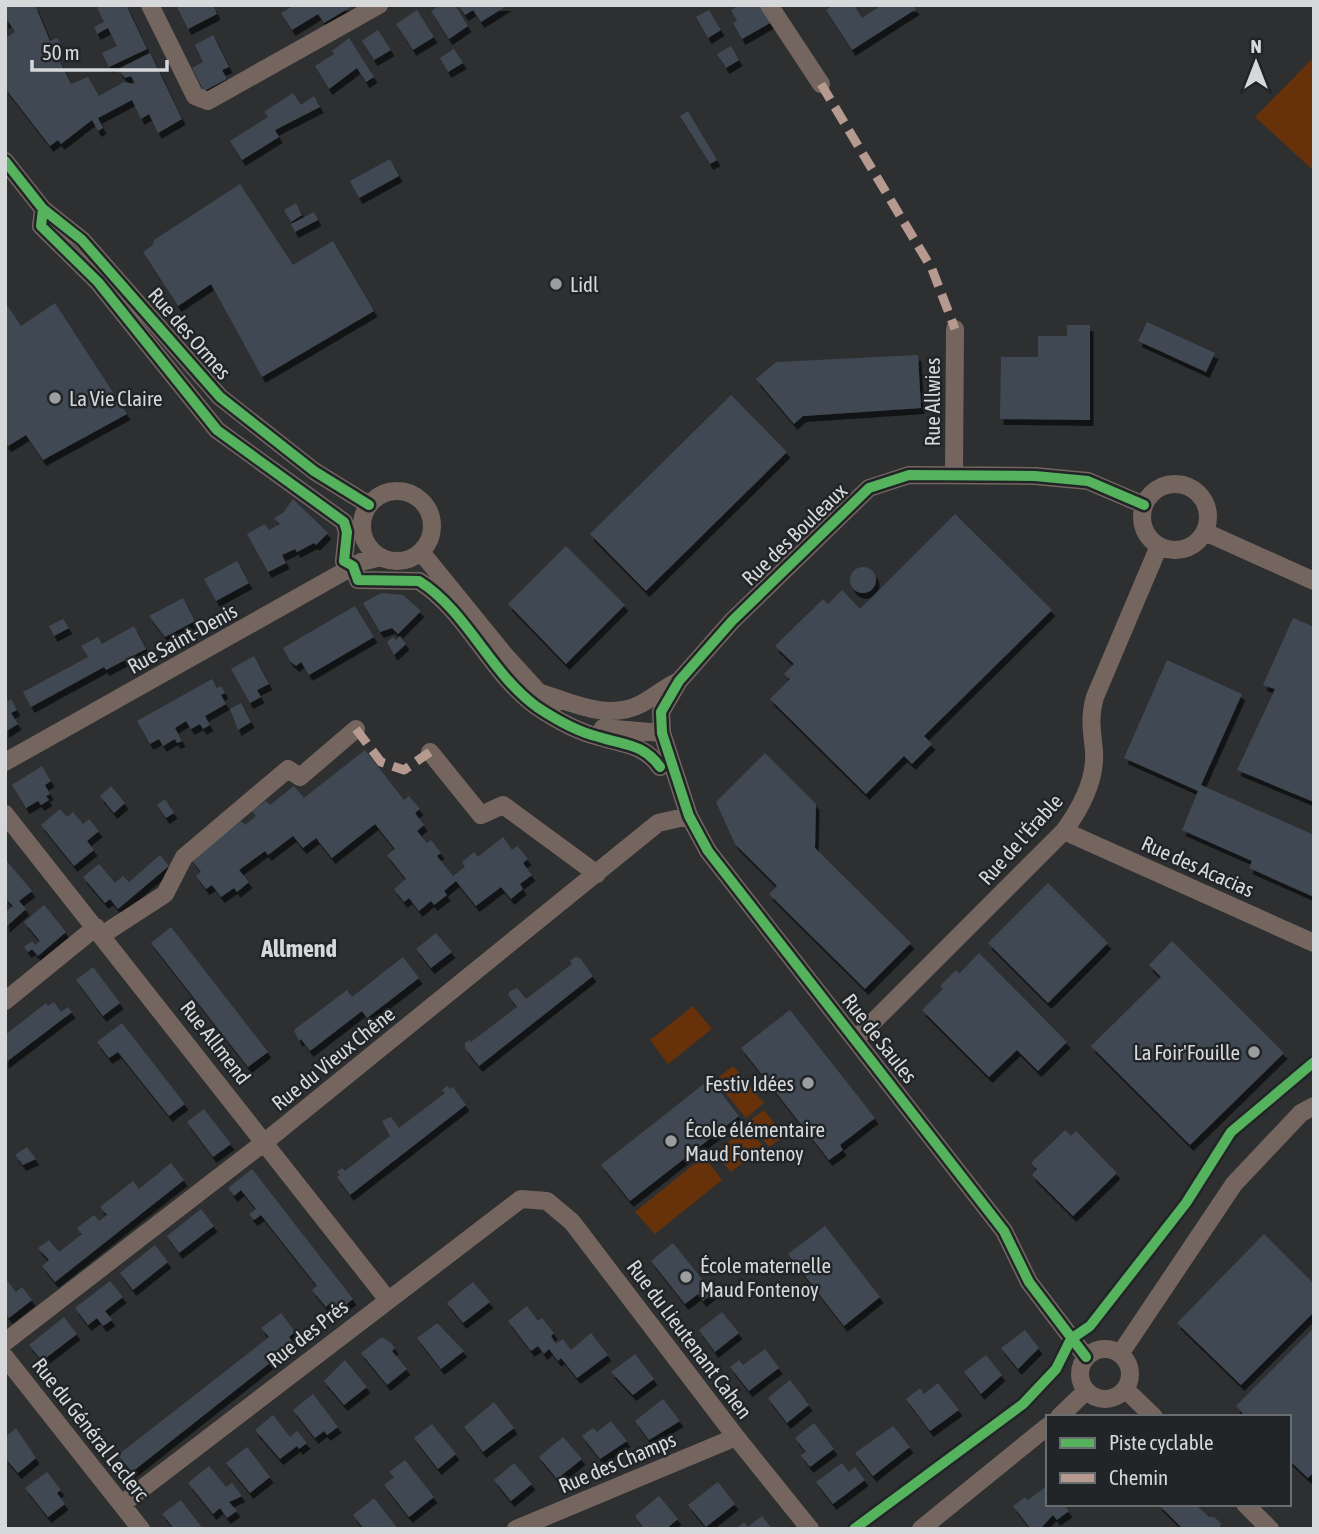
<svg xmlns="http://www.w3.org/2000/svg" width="1319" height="1534" font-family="'Asap Condensed',sans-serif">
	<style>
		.green { fill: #673209 }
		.building { fill: #404953; filter: url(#shadow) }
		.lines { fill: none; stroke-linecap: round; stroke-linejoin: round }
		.minor { stroke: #74665f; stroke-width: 18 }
		.quiet { stroke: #b69a8f; stroke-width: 9; stroke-dasharray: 18 9; stroke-linecap: butt }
		.cycleway-casing { stroke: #222528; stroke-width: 15 }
		.cycleway { stroke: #56b35d; stroke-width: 10 }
		.poi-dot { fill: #9b9d9f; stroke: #222528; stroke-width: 2.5 }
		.labels { text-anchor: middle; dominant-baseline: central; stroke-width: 5; stroke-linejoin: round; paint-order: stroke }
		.poi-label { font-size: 21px; fill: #d6d8da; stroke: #222528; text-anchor: start }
		.street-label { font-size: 21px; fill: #d6d8da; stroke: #222528 }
		.quarter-label { font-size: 24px; font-weight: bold; fill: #d6d8da; stroke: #222528 }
	</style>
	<defs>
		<filter id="shadow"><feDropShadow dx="3.5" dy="6" stdDeviation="0" flood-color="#0009"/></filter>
	</defs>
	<rect width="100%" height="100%" fill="#2d2f31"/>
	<path class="green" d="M1314 57V171L1255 117Z
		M693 1006 712 1029 668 1064 650 1040Z
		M733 1066 764 1103 746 1118 715 1080Z
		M764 1110 784 1136 769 1147 749 1121Z
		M747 1127 763 1146 731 1172 715 1153Z
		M704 1156 722 1180 655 1234 635 1212Z"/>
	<path class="building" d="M5 5H35L50 41 57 38 61 44 53 48 71 84 88 77 99 96 124 82 135 84 131 76 125 78 118 69 150 53 182 119 158 133 149 114 141 119 132 100 98 118 103 128 98 131 92 120 61 144 58 140 50 146 5 88V38L15 32 8 21 5 23Z
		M96 5H126L147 49 109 67 102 53 117 46 108 28 97 34 94 27 104 22Z
		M176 5H213L217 14 188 29Z
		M295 5H354L324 23 318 14 292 30 281 13Z
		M441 5H455L468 26 449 39 431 11Z
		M458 5H508L481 22 473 10 465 15Z
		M739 5H760L770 23 742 39 733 23 737 21 731 10Z
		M834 5H854L862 18 882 5 914 6 916 9 852 50 826 10Z
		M417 10 434 37 413 50 396 24Z
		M709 10 721 30 708 38 696 17Z
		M378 30 391 50 374 60 362 41Z
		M213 35 229 67 222 70 227 79 204 91 192 68 203 62 195 45Z
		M349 38 374 77 366 82 357 68 329 89 315 66 334 54 332 51Z
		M731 46 739 60 726 68 717 54Z
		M454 49 463 63 448 72 440 58Z
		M293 93 301 105 314 96 320 107 275 130 279 137 242 160 230 141 268 117 264 112Z
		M688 111 717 160 710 164 680 116Z
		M390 159 399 176 359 198 350 181Z
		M240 184 293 265 333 241 374 311 262 377 211 284 178 306 143 252 153 245 154 240Z
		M296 203 302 215 291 222 284 210Z
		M314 212 318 220 295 232 291 224Z
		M5 302 21 326 55 303 127 414 43 460 26 435 8 446 5 443Z
		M1147 322 1215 353 1206 372 1138 341Z
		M1067 325H1090V420L1000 419 1001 357H1038V336H1067Z
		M918 355 921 408 803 416 794 424 756 379 776 362Z
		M731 395 787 452 646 591 590 534Z
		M293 499 328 533 316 545 314 543 297 552 295 549 282 555 286 563 268 572 247 534 265 524 269 530 280 524 274 518 283 513Z
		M955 514 1052 610 924 736 932 744 912 764 904 756 866 794 770 699 790 679 784 674 794 664 775 646 823 599 828 604 842 590 860 609Z
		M566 546 625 605 566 664 508 604Z
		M237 561 249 583 216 601 204 579Z
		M850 580a13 13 0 1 1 26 0a13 13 0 1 1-26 0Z
		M381 593 403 595 421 611 398 634 392 628 380 632 363 603Z
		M183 598 195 621 165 637 149 616Z
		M355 606 374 637 309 675 301 662 296 666 290 661 283 648Z
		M1293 618 1314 627V802L1237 770 1275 689 1263 685Z
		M63 619 69 628 54 636 49 626Z
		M134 626 146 649 106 670 104 667 31 707 23 692 88 657 81 646 98 637 102 644Z
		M400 636 406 644 394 655 387 642 393 637 396 640Z
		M254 656 269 684 257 690 261 697 250 703 231 669Z
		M1167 660 1242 694 1201 785 1314 835V897L1249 868 1252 861 1182 830 1198 791 1124 758Z
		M212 679 217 688 221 686 225 693 221 695 226 704 205 716 210 725 203 729 200 724 191 729 186 721 175 728 182 741 177 743 175 739 163 746 159 739 150 744 137 721Z
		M5 697 8 701 11 699 17 710 11 713 18 724 5 732Z
		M241 703 251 722 238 730 230 709Z
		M365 750 404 800 409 796 420 809 415 813 424 825 417 831 427 843 431 840 441 853 437 856 453 876 465 867 462 862 474 852 478 857 503 837 512 850 517 846 528 859 523 863 532 875 520 884 523 889 511 899 501 887 476 906 456 881 444 891 447 895 434 905 431 901 419 911 409 898 404 902 394 889 406 879 387 855 395 849 375 824 332 858 316 838 303 848 293 836 268 855 265 851 239 870 249 882 237 892 234 888 221 897 212 885 206 889 196 876 201 872 192 860 225 827 228 831 241 821 245 825 256 816 252 811 266 801 270 805 294 786 304 798Z
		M765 753 816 804 815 848 911 943 865 989 769 894 777 886 735 844 716 802Z
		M42 766 51 781 45 785 50 794 46 796 49 800 41 805 38 801 26 808 12 785Z
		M111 786 125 803 114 813 100 796Z
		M165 799 174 813 166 818 157 805Z
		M60 809 67 817 73 812 83 824 89 819 99 831 87 841 94 850 74 866 41 825Z
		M160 855 169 866 118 909 110 899 105 903 83 877 99 864 115 883 123 876 129 882Z
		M5 859 32 891 19 901 26 909 6 927 5 913 13 906 5 898Z
		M1048 883 1108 943 1048 1003 988 943Z
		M44 905 66 932 38 956 32 949 28 952 24 947 32 941 35 945 40 941 24 922Z
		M171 927 268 1052 248 1067 151 943Z
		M436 933 452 952 431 968 416 949Z
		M1172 941 1284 1053 1190 1145 1091 1046 1161 977 1149 965Z
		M979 953 1067 1042 1038 1071 1017 1050 989 1077 922 1010 943 989 940 986 956 970 959 974Z
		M403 957 419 978 367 1018 362 1011 310 1051 301 1039 299 1041 294 1030 347 990 352 997Z
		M575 957 580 958 593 976 479 1066 465 1048V1043L470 1040 471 1042 517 1007 508 995 510 991 517 988 526 999 572 964 570 961Z
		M93 967 120 1003 103 1016 76 980Z
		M54 1002 61 1012 68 1007 72 1012 5 1063V1035L46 1003 48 1006Z
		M790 1010 875 1118 840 1145 843 1150 829 1160 741 1048Z
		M122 1023 185 1104 169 1116 118 1052 109 1058 97 1042Z
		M710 1079 739 1116 630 1201 601 1165Z
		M447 1086 450 1089 453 1087 466 1105 350 1195 337 1177 340 1175 337 1172 342 1168 345 1171 390 1136 382 1121 391 1117 399 1128 445 1093 442 1090Z
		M204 1109 231 1144 213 1157 187 1122Z
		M1065 1130 1071 1136 1076 1131 1117 1173 1073 1216 1032 1175 1037 1169 1031 1163Z
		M27 1147 36 1159 23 1165 15 1155Z
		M171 1163 184 1180 55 1282 42 1266 49 1260 38 1248 49 1240 59 1252 82 1234 77 1228 94 1215 99 1221 107 1215 100 1207 133 1181 139 1189Z
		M252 1169 353 1299 336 1312 330 1303 326 1307 312 1290 317 1286 261 1215 254 1220 249 1214 256 1209 241 1190 234 1196 228 1188Z
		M201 1209 214 1226 179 1253 167 1236Z
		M825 1226 880 1297 844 1326 788 1254Z
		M1264 1234 1314 1284V1312L1241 1385 1177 1323Z
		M673 1243 713 1293 703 1301 698 1294 685 1304 651 1261Z
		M155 1245 168 1262 133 1290 120 1273Z
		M5 1278 16 1292 22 1287 32 1300 9 1318 5 1313Z
		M110 1281 123 1297 105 1311 112 1320 103 1326 97 1318 88 1325 75 1308Z
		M473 1282 490 1302 463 1323 447 1303Z
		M527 1306 538 1321 542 1318 554 1333 551 1336 556 1344 563 1339 571 1350 591 1333 608 1355 577 1378 561 1358 558 1361 549 1349 544 1354 538 1346 531 1351 508 1321Z
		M722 1312 739 1333 715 1352 699 1330Z
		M281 1313 295 1332 289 1337 294 1344 132 1472 118 1455 269 1337 261 1328Z
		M64 1317 77 1334 42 1361 29 1345Z
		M437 1323 464 1351 441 1369 417 1338Z
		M1314 1328V1472L1308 1478 1289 1460V1417H1246L1236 1406Z
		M1025 1330 1039 1348 1018 1369 1001 1348Z
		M382 1337 391 1343 395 1348 392 1351 407 1369 387 1385 361 1353Z
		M765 1349 779 1368 749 1391 730 1367 739 1360 743 1365Z
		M635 1354 654 1379 633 1395 611 1372Z
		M986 1355 1002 1375 981 1394 964 1372Z
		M345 1360 367 1387 344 1405 324 1381Z
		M790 1380 809 1405 787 1423 768 1398Z
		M938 1383 959 1410 930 1431 906 1399 920 1388 924 1394Z
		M313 1394 338 1427 327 1435 324 1431 315 1438 293 1410Z
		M663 1399 680 1421 649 1440 635 1421Z
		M494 1402 514 1428 483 1452 464 1427Z
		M273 1415 290 1437 297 1431 307 1443 299 1449 297 1446 280 1459 255 1430Z
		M611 1421 627 1441 600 1459 582 1436 593 1428 597 1432Z
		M814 1423 834 1449 810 1467 801 1455 806 1452 795 1438Z
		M432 1424 456 1454 438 1469 414 1438Z
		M893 1426 910 1447 873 1476 855 1453Z
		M16 1428 36 1458 18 1473 5 1458V1437Z
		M563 1437 582 1459 557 1479 539 1457Z
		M247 1447 270 1477 250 1493 226 1463Z
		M405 1460 434 1497 409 1517 384 1485 394 1477 389 1472Z
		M514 1463 532 1484 511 1501 494 1480Z
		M842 1463 849 1472 855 1467 865 1480 833 1504 816 1482Z
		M209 1466 226 1487 232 1483 242 1496 229 1502 237 1511 227 1518 220 1508 213 1514 188 1483Z
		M47 1472 61 1490 57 1493 65 1504 48 1517 25 1488Z
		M718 1482 735 1504 706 1527 688 1505Z
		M1048 1485V1504H1063L1069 1511 1057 1520 1053 1515 1040 1529H1031L1013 1506 1025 1497 1028 1500Z
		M659 1496 678 1519 666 1529H644L635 1516Z
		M374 1498 398 1529H364L353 1515Z
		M181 1500 183 1503 203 1529H174L165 1517 162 1514Z
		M1158 1504H1195L1209 1517H1214L1221 1523 1220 1528 1183 1529Z
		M762 1516 772 1529H736L744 1522 748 1527Z"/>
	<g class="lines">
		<path class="minor" d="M150 5 195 96 208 101 379 5
			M769 5 821 84
			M5 161 43 209 82 240 220 397 314 471 369 505
			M43 209 41 226 98 282 217 430 344 522 347 532 344 561 353 566 358 580 419 581C467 611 490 673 537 707 555 719 578 732 599 737 624 745 644 744 660 767
			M954 475 955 329
			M1142 517a33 33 0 1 1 66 0a33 33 0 1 1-66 0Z
			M362 526a35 35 0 1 1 70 0a35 35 0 1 1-70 0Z
			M1205 532 1314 581
			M421 552 503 653 552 707
			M541 693C573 703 608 721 641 704 654 697 665 687 679 681
			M603 728 662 733
			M430 752 481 815 503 805 597 874
			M5 762 361 562 381 557
			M5 814 388 1300
			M1064 831 1314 943
			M102 935 165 894 184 857 288 769 300 777 356 729
			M5 1001 96 927
			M857 1038 1064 831C1081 808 1096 781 1094 751 1092 731 1089 717 1095 697L1159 546
			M5 1342 266 1141 658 823 689 816
			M1080 1374a25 25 0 1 1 50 0a25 25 0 1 1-50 0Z
			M1120 1354 1234 1184 1301 1113 1314 1106
			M5 1357 141 1529
			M1086 1357 1029 1282 1004 1231 708 851 689 816 662 733 661 712 679 681 732 621 869 488 909 475 1035 476 1088 481 1144 505
			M1125 1389 1154 1417
			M1059 1417 1086 1391
			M122 1504 521 1199 547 1201 572 1222 736 1437 810 1529
			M1245 1504 1270 1529
			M516 1529 736 1437
			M921 1529 1048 1426"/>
		<path class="quiet" d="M821 84 932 269 955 329
			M356 729 381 762 404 770 430 752"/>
		<g class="cycleway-casing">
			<path id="cycleway" d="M5 161 43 209 82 240 220 397 314 471 369 505
				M43 209 41 226 98 282 217 430 344 522 347 532 344 561 353 566 358 580 419 581C467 611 490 673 537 707 555 719 578 732 599 737 624 745 644 744 660 767
				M1086 1357 1029 1282 1004 1231 708 851 689 816 662 733 661 712 679 681 732 621 869 488 909 475 1035 476 1088 481 1144 505
				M854 1529 1023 1404 1056 1369 1071 1339 1090 1326 1186 1203 1231 1132 1314 1062"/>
		</g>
		<use href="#cycleway" class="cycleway"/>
	</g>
	<g class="poi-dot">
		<circle cx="556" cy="284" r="7"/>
		<circle cx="55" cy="398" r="7"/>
		<circle cx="1254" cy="1052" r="7"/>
		<circle cx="808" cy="1083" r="7"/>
		<circle cx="671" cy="1141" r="7"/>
		<circle cx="686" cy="1277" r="7"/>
	</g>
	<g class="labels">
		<g class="poi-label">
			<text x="570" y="284">Lidl</text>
			<text x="69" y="398">La Vie Claire</text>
			<text x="1240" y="1052" text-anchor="end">La Foir'Fouille</text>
			<text x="794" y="1083" text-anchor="end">Festiv Idées</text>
			<text x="685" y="1129">École élémentaire<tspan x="685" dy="24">Maud Fontenoy</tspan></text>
			<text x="700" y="1265">École maternelle<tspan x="700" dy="24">Maud Fontenoy</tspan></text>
		</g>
		<g class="street-label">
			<text transform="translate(190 333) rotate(49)">Rue des Ormes</text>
			<text transform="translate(932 402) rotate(-90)">Rue Allwies</text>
			<text transform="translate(794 534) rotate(-44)">Rue des Bouleaux</text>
			<text transform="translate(182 638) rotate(-29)">Rue Saint-Denis</text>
			<text transform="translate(1020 839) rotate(-48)">Rue de l'Érable</text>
			<text transform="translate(1198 866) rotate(24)">Rue des Acacias</text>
			<text transform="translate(880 1038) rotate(52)">Rue de Saules</text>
			<text transform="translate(216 1042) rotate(52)">Rue Allmend</text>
			<text transform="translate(333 1058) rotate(-39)">Rue du Vieux Chêne</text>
			<text transform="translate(307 1333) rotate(-38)">Rue des Prés</text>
			<text transform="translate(690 1339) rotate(53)">Rue du Lieutenant Cahen</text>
			<text transform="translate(91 1429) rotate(52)">Rue du Général Leclerc</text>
			<text transform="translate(617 1462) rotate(-23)">Rue des Champs</text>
		</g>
		<g class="quarter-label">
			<text x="299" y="948">Allmend</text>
		</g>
	</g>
	<rect width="1319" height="1534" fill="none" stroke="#d6d8da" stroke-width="14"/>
	<rect x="1046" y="1415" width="245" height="91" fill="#222528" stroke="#6a6d6f" stroke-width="2"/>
	<rect x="1060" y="1438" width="35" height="10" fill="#56b35d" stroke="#6a6d6f" stroke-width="2"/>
	<text x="1109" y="1450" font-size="21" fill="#d6d8da">Piste cyclable</text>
	<rect x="1060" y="1473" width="35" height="10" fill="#b69a8f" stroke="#6a6d6f" stroke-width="2"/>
	<text x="1109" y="1485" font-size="21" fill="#d6d8da">Chemin</text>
	<g transform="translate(1256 63)" stroke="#222528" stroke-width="5" paint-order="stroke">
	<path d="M0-5L12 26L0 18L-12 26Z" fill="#d6d8da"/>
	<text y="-10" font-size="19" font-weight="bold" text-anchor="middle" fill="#d6d8da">N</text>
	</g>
	<path d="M32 60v10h135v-10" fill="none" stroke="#d6d8da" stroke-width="3.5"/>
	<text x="42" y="60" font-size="21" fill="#d6d8da" stroke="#222528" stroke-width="5" paint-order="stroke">50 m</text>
</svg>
